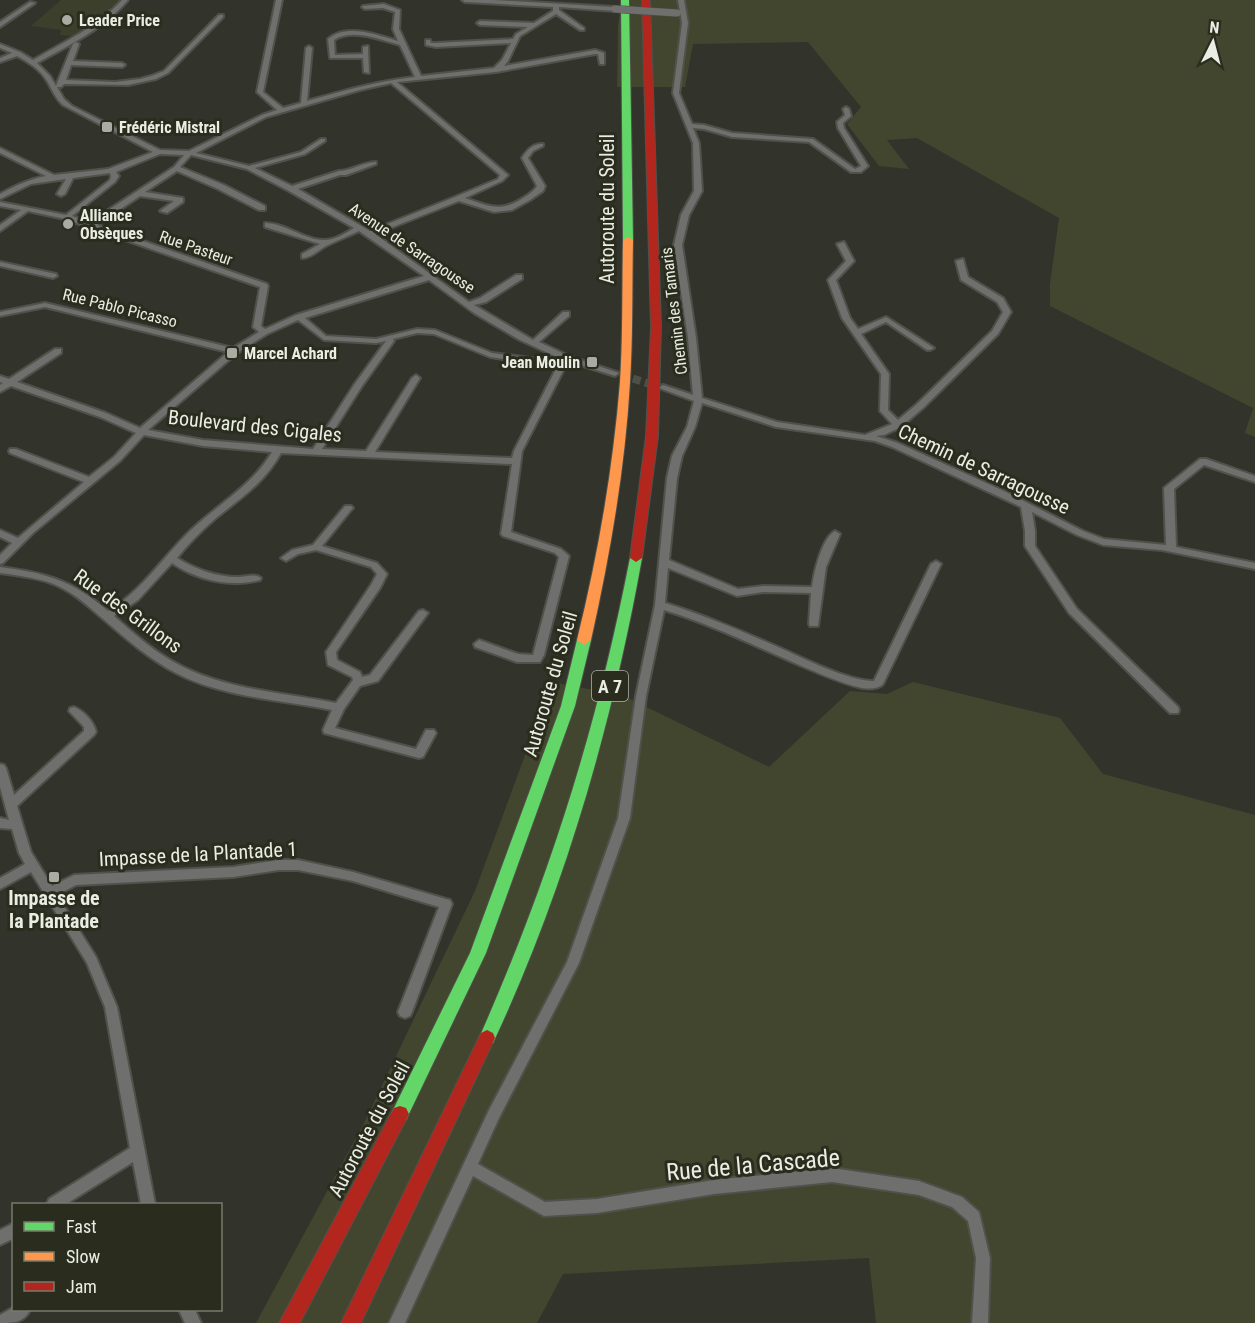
<svg xmlns="http://www.w3.org/2000/svg" width="1255" height="1323" font-family="'Roboto Condensed',sans-serif">
	<style>
		.built { fill: #3c3f2c }
		.green { fill: #42462e }
		.lines { fill: none; stroke-linecap: round; stroke-linejoin: round }
		.street-tunnel { stroke: #4e5047; stroke-width: 8; stroke-dasharray: 8 4.5; stroke-linecap: butt }
		.street-casing { stroke: #4f514a; stroke-width: 4 }
		.fast-casing { stroke: #4f514a; stroke-width: 2 }
		.slow-casing { stroke: #4f514a; stroke-width: 2 }
		.jam-casing { stroke: #4f514a; stroke-width: 2 }
		.street { fill: #6f706d; fill-rule: evenodd }
		.fast { fill: #63d668; fill-rule: evenodd }
		.slow { fill: #ff974d; fill-rule: evenodd }
		.jam { fill: #b3261e; fill-rule: evenodd }
		.street-bridge-casing { stroke: #4f514a; stroke-width: 8; stroke-linecap: butt }
		.street-bridge { stroke: #6f706d; stroke-width: 7 }
		.poi-dot { fill: #aaaca3; stroke: #2a2d1e; stroke-width: 2 }
		.labels { text-anchor: middle; dominant-baseline: central; stroke-width: 6; stroke-linejoin: round; paint-order: stroke }
		.far-poi-label { font-size: 16px; font-weight: bold; fill: #eaede3; stroke: #2a2d1e; text-anchor: start }
		.far-street-label { font-size: 16px; fill: #eaede3; stroke: #2a2d1e }
		.shield { fill: #2a2d1e; stroke: #b0b3a8; stroke-width: 1.5 }
		.shield-label { font-size: 18px; font-weight: bold; fill: #eaede3 }
		.street-label { font-size: 20px; fill: #eaede3; stroke: #2a2d1e }
		.poi-label { font-size: 20px; font-weight: bold; fill: #eaede3; stroke: #2a2d1e }
		.near-street-label { font-size: 24px; fill: #eaede3; stroke: #2a2d1e }
	</style>
	<rect width="100%" height="100%" fill="#32342c"/>
	<path class="built" d="M61 0H122L98 23 74 36 60 35 61 30 31 26Z"/>
	<path class="green" d="M622 0H1255V437L1245 433 1253 408 1050 306V284L1059 218 917 138 887 140 909 169 879 166 847 124 861 107 808 42 693 44 685 87H617L618 25Z
		M552 682 624 696 769 767 850 691 887 694 913 682 1060 718 1103 774 1255 815V1323H876L869 1258 563 1274 537 1323H256L365 1121 475 891Z"/>
	<g class="lines">
		<path class="street-tunnel" d="M621 375 660 387"/>
		<g class="street-casing">
			<path id="street" d="M122 0H128C104 29 69 45 37 63L50 76 56 86 73 44 76 42 79 44 73 61 122 63 125 65 122 67 71 65 66 80 115 82 140 79 151 76 164 71 219 15H223V17L168 73 156 79 128 85 64 84 61 87H57L64 99 72 106 160 150 189 151 262 115 277 110 257 92 276 0H282L263 92 283 108 301 103 306 48 309 46 312 48 307 101C343 91 378 81 415 77L400 45C381 40 352 28 334 40L335 55 363 54V47L368 46 369 73 364 72 363 58H330L328 39C347 23 377 35 398 41L393 29 395 12 383 8 365 9 362 7 363 6 384 4 400 10 399 29 421 76 494 68 502 60 511 43 436 47 426 45V40H430L431 43H436L513 39 516 34 528 27 480 25 477 23 480 21 534 23 553 11V7L465 2 462 0H494L615 7 618 9 615 11 559 7V10L584 28V30H580L556 14 520 36 508 61 504 66 595 50 604 53V64H600L598 54H595L496 72 397 82 508 175 502 181 465 198C488 206 501 213 523 198 528 195 534 191 537 186L522 158C527 150 533 143 543 144V146L533 151 528 158 545 186 543 191 530 200 512 210 494 212 459 201 375 234 469 302 480 298 516 275H522V279L486 302 474 305 533 340 563 312H569V316L539 342 569 356 619 373 615 376 568 361 522 451 511 532 561 549 569 556 544 655 540 662H517L475 647 474 644 479 640 518 654 533 655 559 557 555 553 503 536 501 534 512 464 281 453C264 483 242 497 216 518 202 530 189 543 177 558 195 569 216 577 238 577 246 577 255 573 261 578L260 580C230 588 197 580 172 563L138 600 114 616C132 632 151 649 172 661 221 690 282 692 336 703L353 680 352 677 328 665 326 652 371 585 377 574 371 567 316 550 298 554 286 561 281 558 292 550 313 545 345 506H351L353 508 351 510 322 546 377 563 387 574 380 588 336 652 337 660 360 672 362 677 370 675 419 611 423 610 428 613 378 681 360 686 344 709 335 728 416 749 426 730H434L436 733 423 757 419 758 324 733 323 730 332 710C282 700 222 697 176 673 149 659 125 638 102 618 90 608 78 596 62 588 43 578 21 576 0 573V567C46 573 72 580 108 611 142 591 162 558 190 531 218 504 252 486 272 452L203 446 144 435 120 461 33 533 3 563 0 564V555L12 543 0 537V530L18 538 84 482 10 453 9 451 10 449H16L89 477 114 457 136 433 100 417 11 386 0 392V385L3 383 0 382V376L9 379 55 349H61V353L17 382 106 413 140 428 228 352 45 307 0 316V312L45 303 233 348 259 332 253 327 260 287 65 219 28 211 0 231V225L21 210 0 206V202L66 215 110 180 111 176 110 173 73 178 65 194 61 196 57 194 66 179 31 184 0 199V194C15 186 29 179 46 176L0 153V148L54 175 108 169 153 152 63 105C55 98 52 89 47 81 40 69 28 62 17 56L0 62V58L12 53 0 48V44L20 52 33 60C64 42 97 27 122 0ZM391 83 500 175 498 179 450 199 370 231 298 189 340 175H346L376 164V162C363 162 351 171 339 171L292 186 255 168 305 154 325 141V139H321L301 152 249 166 196 153 266 117 360 90ZM160 154 184 155 174 167 90 222 72 216 115 182 119 176 116 172ZM191 155 247 169 289 191 354 228C347 232 340 237 332 239 309 245 288 223 265 223V227L320 244 302 254V258C312 258 319 249 328 245 338 240 349 236 359 231L424 276 296 315 265 329 261 326 268 286 267 284 97 225 140 196 174 201 160 211 167 213 183 202V198L145 192 177 171 218 189 259 210H265V206L224 185 180 167ZM429 280 474 313 518 339 561 359 560 362 492 353 435 330 417 329 376 339 326 336 305 318ZM298 320 324 340 376 343 386 341 354 385 313 449 203 440 148 430 237 353 267 334ZM417 333 434 334 490 357 557 367 514 451 512 458 375 452 420 378 416 375 412 378 366 451 322 449 362 386 394 341 393 339Z
				M678 0H684L688 23 679 93 692 124 704 125 732 133 813 139 855 169 861 166 838 128 837 122 845 115 843 109 846 107 849 109 851 116 843 123 844 128 868 166 861 172H851L809 142 732 137 704 129 693 128 699 143 702 191 689 215 682 245 696 338 702 398 777 422 865 435 892 424 880 411 881 374 842 318 828 280 846 261 837 244 844 242 854 261 836 280 850 318 858 329 886 317 934 348 930 350H927L886 322 861 334 889 374 888 410 898 420 917 404 992 331 1003 312 997 302 961 280 956 261 963 259 968 277 1003 298 1011 312 998 334 923 408 901 427 884 435 876 436 898 443 1006 492 1083 531 1104 539 1166 545 1164 488 1200 459H1206L1255 476V482L1204 465 1174 489 1176 547 1255 563V569L1162 550 1103 545 1077 535 1032 512 1035 531V546L1077 609 1178 707 1179 710 1178 713H1170L1069 613 1025 546V531L1021 507 892 447 875 441 776 427 702 403 695 427 682 456 677 478 669 560 738 589 763 586 812 587C814 572 822 538 835 531L840 534 826 567 818 626H810L809 624 811 593 763 592 737 596 668 568 665 603C704 615 741 631 778 647 803 658 848 681 874 681L931 564 936 561 941 564 883 684C878 689 870 689 862 688 840 683 818 673 797 664 753 645 710 624 664 610L646 696 630 818 579 963 499 1118 478 1164 545 1202 597 1199 714 1180 832 1168 919 1181 962 1197 979 1212 990 1258 988 1323H972L976 1258 968 1221 952 1207 919 1195 832 1182 714 1194 597 1213 544 1216 473 1176 405 1323H389L489 1110 567 962 618 818 636 696 655 605 667 478 672 456 687 427 694 401 659 388 663 385 693 395 688 338 674 245 681 215 694 191 693 143 673 93 682 23Z
				M30 2 35 3 0 27V22Z
				M0 262 56 274 57 276 53 278 0 266Z
				M74 707C84 711 94 722 96 732L94 735 17 806 31 852 52 886 74 875 233 867 279 860H298L353 872 446 899 450 900 452 904 412 1012 410 1016 405 1018 400 1016 398 1012 439 907 353 881 298 870H279L233 877 76 885 57 895 96 957 117 1007 155 1204H141L133 1162 66 1204H47L49 1199 130 1148 105 1007 87 963 31 872 0 889V878L25 864 19 853 12 829 0 828V818L9 820 0 787V764L4 765 6 768 14 795 84 731V727L69 711 70 708Z
				M14 1223V1238L0 1245V1230Z
				M14 1307V1310H30C24 1323 12 1323 0 1323V1315Z
				M179 1310H195L201 1323H185Z"/>
		</g>
		<g class="fast-casing">
			<path id="fast" d="M621 0H629L633 240 628 243 623 240Z
				M636 554 642 558C612 725 565 889 493 1043L487 1046 481 1043 479 1038C549 880 597 728 630 558Z
				M584 635 591 640 575 706 486 953 406 1120 400 1122 394 1120 391 1114 394 1108 470 953 561 706 577 640Z"/>
		</g>
		<g class="slow-casing">
			<path id="slow" d="M628 237 633 240C632 287 633 335 630 382 625 469 610 555 591 640L584 645 577 640C598 555 613 469 620 382 623 335 622 287 623 240Z"/>
		</g>
		<g class="jam-casing">
			<path id="jam" d="M642 0H650L661 327 658 436 642 558 636 562 630 558 646 436 651 327Z
				M487 1030 493 1033 495 1038 361 1323H341L481 1033Z
				M400 1106 406 1108 409 1114 406 1120 300 1323H279L394 1108Z"/>
		</g>
		<use href="#street" class="street"/>
		<use href="#fast" class="fast"/>
		<use href="#slow" class="slow"/>
		<use href="#jam" class="jam"/>
		<g class="street-bridge-casing">
			<path id="street-bridge" d="M615 9 677 13"/>
		</g>
		<use href="#street-bridge" class="street-bridge"/>
	</g>
	<g class="poi-dot">
		<circle cx="67" cy="20" r="6"/>
		<rect x="101" y="121" width="12" height="12" rx="3"/>
		<circle cx="68" cy="224" r="6"/>
		<rect x="226" y="347" width="12" height="12" rx="3"/>
		<rect x="586" y="356" width="12" height="12" rx="3"/>
		<rect x="48" y="871" width="12" height="12" rx="3"/>
	</g>
	<g class="labels">
		<g class="far-poi-label">
			<text x="79" y="20">Leader Price</text>
			<text x="119" y="127">Frédéric Mistral</text>
			<text x="80" y="215">Alliance<tspan x="80" dy="18">Obsèques</tspan></text>
			<text x="244" y="353">Marcel Achard</text>
			<text x="580" y="362" text-anchor="end">Jean Moulin</text>
		</g>
		<g class="far-street-label">
			<text transform="translate(196 248) rotate(19)">Rue Pasteur</text>
			<text transform="translate(412 248) rotate(34)">Avenue de Sarragousse</text>
			<text transform="translate(120 308) rotate(14)">Rue Pablo Picasso</text>
			<text transform="translate(674 311) rotate(-97)">Chemin des Tamaris</text>
		</g>
		<rect class="shield" x="592" y="671" width="36" height="30" rx="4.5"/>
		<g class="shield-label">
			<text x="610" y="686">A 7</text>
		</g>
		<g class="street-label">
			<text transform="translate(607 209) rotate(-90)">Autoroute du Soleil</text>
			<text transform="translate(255 426) rotate(6)">Boulevard des Cigales</text>
			<text transform="translate(984 469) rotate(25)">Chemin de Sarragousse</text>
			<text transform="translate(128 611) rotate(36)">Rue des Grillons</text>
			<text transform="translate(550 684) rotate(-74)">Autoroute du Soleil</text>
			<text transform="translate(198 854) rotate(-3)">Impasse de la Plantade 1</text>
			<text transform="translate(369 1129) rotate(-62)">Autoroute du Soleil</text>
		</g>
		<g class="poi-label">
			<text x="54" y="898">Impasse de<tspan x="54" dy="23">la Plantade</tspan></text>
		</g>
		<g class="near-street-label">
			<text transform="translate(753 1165) rotate(-5)">Rue de la Cascade</text>
		</g>
	</g>
	<rect x="12" y="1203" width="210" height="108" fill="#2a2d1e" stroke="#777a6d" stroke-width="1.5"/>
	<rect x="24" y="1222" width="30" height="9" fill="#63d668" stroke="#777a6d" stroke-width="1.5"/>
	<text x="66" y="1233" font-size="18" fill="#eaede3">Fast</text>
	<rect x="24" y="1252" width="30" height="9" fill="#ff974d" stroke="#777a6d" stroke-width="1.5"/>
	<text x="66" y="1263" font-size="18" fill="#eaede3">Slow</text>
	<rect x="24" y="1282" width="30" height="9" fill="#b3261e" stroke="#777a6d" stroke-width="1.5"/>
	<text x="66" y="1293" font-size="18" fill="#eaede3">Jam</text>
	<g transform="translate(1213 42) rotate(6)" stroke="#2a2d1e" stroke-width="4.5" paint-order="stroke">
	<path d="M0-4.5L10 22L0 15L-10 22Z" fill="#eaede3"/>
	<text y="-9" font-size="16" font-weight="bold" text-anchor="middle" fill="#eaede3">N</text>
	</g>
</svg>
